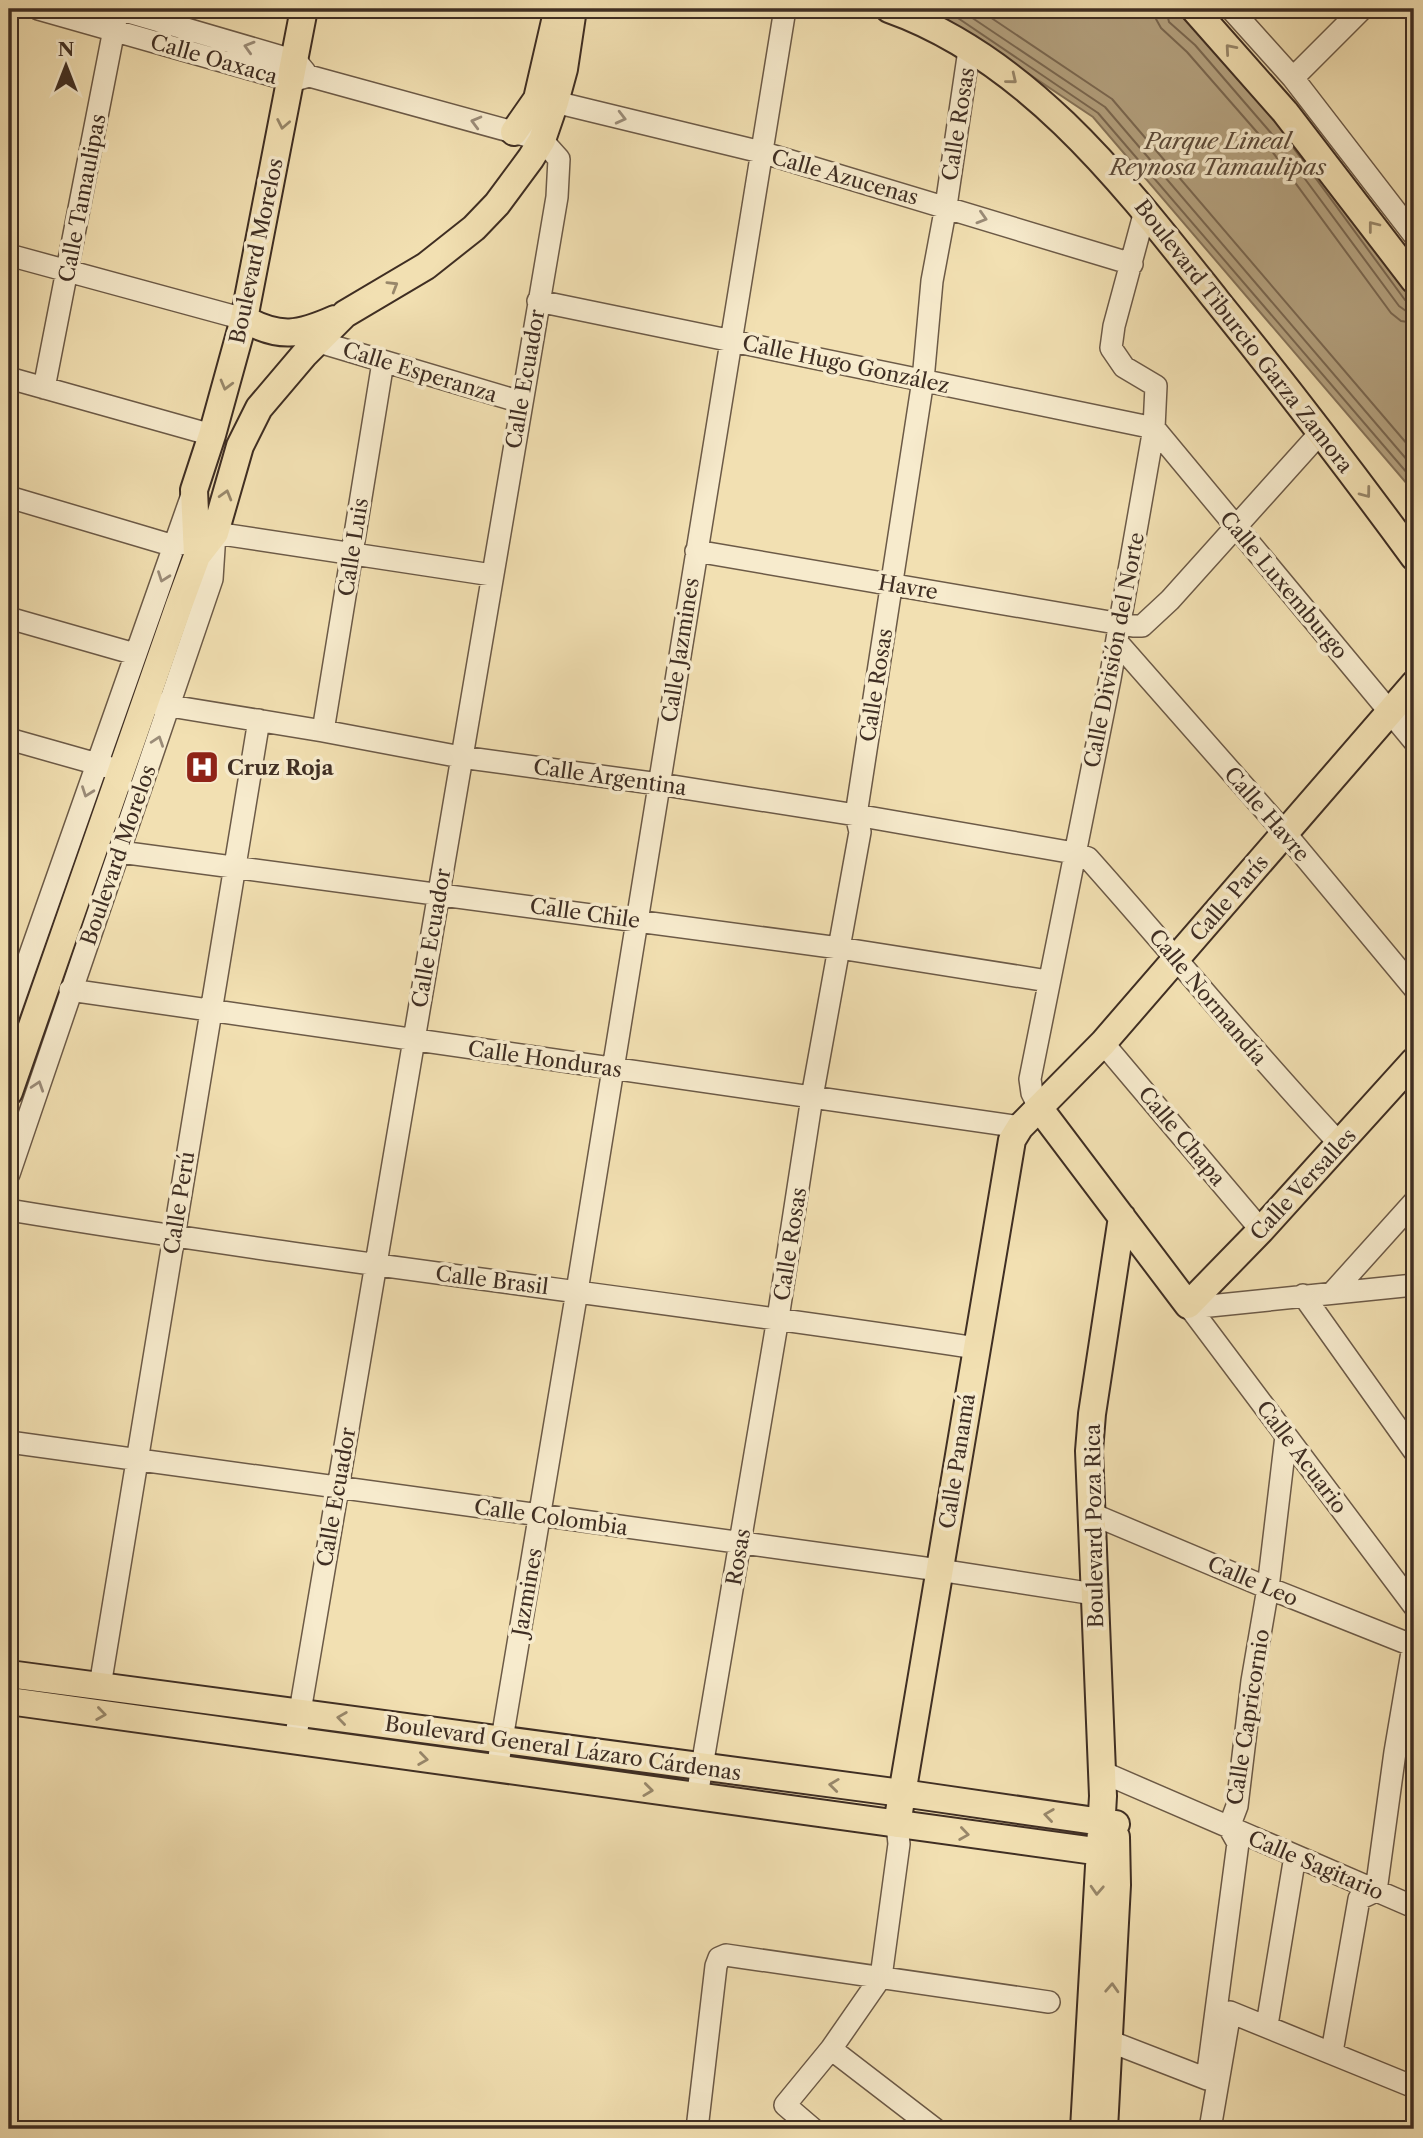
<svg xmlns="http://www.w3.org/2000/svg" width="1423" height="2138" font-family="'Libre Caslon Text',serif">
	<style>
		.water { fill: #b5a381; stroke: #86745b; stroke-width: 2 }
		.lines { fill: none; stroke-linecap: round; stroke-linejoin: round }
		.shore { stroke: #7a6852; stroke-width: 2 }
		.minor-casing { stroke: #6c5a47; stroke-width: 24 }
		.major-casing { stroke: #3f2e23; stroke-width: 30 }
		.minor { stroke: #f7ebcd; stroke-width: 21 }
		.major { stroke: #f2e0b2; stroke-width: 26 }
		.oneway { stroke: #9b8c78 }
		.oneway2 { stroke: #98876a }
		.labels { text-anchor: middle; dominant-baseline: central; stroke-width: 7; stroke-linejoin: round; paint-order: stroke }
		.street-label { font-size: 21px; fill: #3f2e23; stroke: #f7ebcd }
		.poi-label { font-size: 21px; font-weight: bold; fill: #3f2e23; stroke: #f7ebcd; text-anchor: start }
		.water-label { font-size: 23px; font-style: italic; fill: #5c4b3a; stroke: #f7ebcd }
	</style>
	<rect width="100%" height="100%" fill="#f2e0b2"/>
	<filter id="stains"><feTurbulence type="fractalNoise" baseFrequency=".00286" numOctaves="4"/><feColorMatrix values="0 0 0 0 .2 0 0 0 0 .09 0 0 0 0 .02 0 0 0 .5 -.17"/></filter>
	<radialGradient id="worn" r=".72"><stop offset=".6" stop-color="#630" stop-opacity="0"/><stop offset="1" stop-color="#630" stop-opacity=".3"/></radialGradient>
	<path class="water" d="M919 9H1178L1206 33 1283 123 1414 300V492L1093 117 945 18Z"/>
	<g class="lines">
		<path class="shore" d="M940 9 949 12 1098 113 1414 481
			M959 9 1105 107 1414 468
			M978 9 1112 99 1414 452
			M1155 9 1156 19 1161 28 1187 52 1263 139 1391 313 1401 321 1414 323
			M1166 9 1169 22 1195 45 1271 133 1399 306 1406 311 1414 312
			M1284 135 1405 300 1414 303"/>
		<g class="minor-casing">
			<path id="minor" d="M38 9 292 81 309 76 542 140 559 159 557 197 295 1741
				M118 9 296 61 305 72
				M1231 9 1293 78 1414 235
				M1293 78 1362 9
				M555 102 761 152 1132 264
				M9 255 244 319
				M538 301 1154 428
				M319 342 521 402
				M9 378 212 435
				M44 388 118 9
				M1154 428 1414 741
				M9 497 174 546 215 533 492 575
				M696 551 1133 626H1142L1170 600 1321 432
				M9 618 135 654
				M1117 642 1285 833 1414 988
				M146 702 323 731 461 757 659 784 856 815 1074 853 1088 858C1173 953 1253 1052 1340 1144
				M323 731 383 362
				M9 739 108 767
				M120 852 839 948 1048 981
				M70 990 1020 1127
				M9 1014 192 495
				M1103 1043 1261 1230
				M1040 1109 1032 1093 1030 1079 1110 679 1154 428 1156 386 1124 367 1111 348 1114 326 1145 211
				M9 1174 212 579 215 533
				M9 1210C330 1263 654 1299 976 1348
				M1333 1292 1414 1202
				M1303 1295 1414 1451
				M1188 1305 1414 1606
				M1190 1308 1414 1285
				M9 1442 939 1570 1094 1594
				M1092 1514 1268 1588 1414 1646
				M100 1686 259 720
				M497 1769 577 1291 785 9
				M1102 1772 1414 1907
				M697 1796 778 1318 812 1097 860 832 856 815 923 380 932 281 946 206 969 50
				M1267 2025 1295 1856
				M1109 2041 1207 2079 1238 1843 1229 1827 1237 1806 1252 1681 1268 1588 1286 1436
				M831 2049 935 2129
				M1332 2052 1359 1899 1376 1891 1395 1752 1413 1646
				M697 2129 716 1966 719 1958 726 1955 1049 2002
				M813 2129 785 2105 831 2049 881 1977 899 1844 897 1824
				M1210 2129 1230 2012 1414 2087"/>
		</g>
		<g class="major-casing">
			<path id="major" d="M889 9C1030 59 1127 188 1217 301 1285 385 1350 470 1414 557
				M1194 9 1285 112 1414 280
				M514 132 537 99 555 21
				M244 319C280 339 299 335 335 319
				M197 556 194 490 212 435 244 319 304 9
				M9 1092 179 605 197 556 215 533 240 446 259 408 304 355 345 314 426 266 474 228 497 204 531 158 542 140 555 102 564 69 573 9
				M1040 1109 1188 1305 1261 1230 1414 1061
				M9 1674 902 1793 1116 1824
				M9 1701 1116 1854
				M897 1824 1012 1140 1020 1127 1103 1043 1414 684
				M1084 2129 1103 1796 1089 1451 1092 1414 1122 1217
				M1104 2129 1117 1885 1116 1837"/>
		</g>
		<use href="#minor" class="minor"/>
		<use href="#major" class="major"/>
	</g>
	<defs><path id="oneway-chevron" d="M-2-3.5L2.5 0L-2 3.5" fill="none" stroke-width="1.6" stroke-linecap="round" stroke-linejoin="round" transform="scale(1.75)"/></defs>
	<g class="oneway">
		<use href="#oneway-chevron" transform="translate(249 47) rotate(-164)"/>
		<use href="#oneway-chevron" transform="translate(621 118) rotate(14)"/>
		<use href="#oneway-chevron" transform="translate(476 122) rotate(-165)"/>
		<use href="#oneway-chevron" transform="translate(982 218) rotate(17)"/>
		<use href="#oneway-chevron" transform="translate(163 577) rotate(110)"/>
		<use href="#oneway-chevron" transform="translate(158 741) rotate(-71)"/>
		<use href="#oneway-chevron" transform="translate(87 792) rotate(110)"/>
		<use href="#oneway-chevron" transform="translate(38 1086) rotate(-72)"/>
	</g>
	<g class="oneway2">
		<use href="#oneway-chevron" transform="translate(1230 49) rotate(-131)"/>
		<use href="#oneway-chevron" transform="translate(1012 79) rotate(39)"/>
		<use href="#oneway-chevron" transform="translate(283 124) rotate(101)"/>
		<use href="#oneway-chevron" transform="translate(1373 226) rotate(-128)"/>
		<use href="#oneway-chevron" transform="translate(393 286) rotate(-31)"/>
		<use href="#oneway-chevron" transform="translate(226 385) rotate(105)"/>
		<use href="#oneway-chevron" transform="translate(1366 493) rotate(53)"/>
		<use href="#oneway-chevron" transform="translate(226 495) rotate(-74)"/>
		<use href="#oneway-chevron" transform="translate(101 1714) rotate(8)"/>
		<use href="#oneway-chevron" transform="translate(342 1718) rotate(-172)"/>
		<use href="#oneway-chevron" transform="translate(423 1759) rotate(8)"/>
		<use href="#oneway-chevron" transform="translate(834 1785) rotate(-173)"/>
		<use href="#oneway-chevron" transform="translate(648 1790) rotate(7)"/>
		<use href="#oneway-chevron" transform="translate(1049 1815) rotate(-172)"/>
		<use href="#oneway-chevron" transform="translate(964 1834) rotate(8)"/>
		<use href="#oneway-chevron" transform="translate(1097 1890) rotate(93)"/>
		<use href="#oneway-chevron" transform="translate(1112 1988) rotate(-87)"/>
	</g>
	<defs>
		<g id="hospital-square" transform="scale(1.75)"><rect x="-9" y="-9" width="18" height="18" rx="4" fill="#8f2418" stroke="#f7ebcd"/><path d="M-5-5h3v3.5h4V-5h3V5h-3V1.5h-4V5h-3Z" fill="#fff"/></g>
	</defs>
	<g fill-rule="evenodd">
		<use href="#hospital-square" x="202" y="767"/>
	</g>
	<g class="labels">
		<g class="street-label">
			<text transform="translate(214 59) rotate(16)">Calle Oaxaca</text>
			<text transform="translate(958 124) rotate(-81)">Calle Rosas</text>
			<text transform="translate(845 177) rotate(16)">Calle Azucenas</text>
			<text transform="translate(82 198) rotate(-79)">Calle Tamaulipas</text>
			<text transform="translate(256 251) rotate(-78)">Boulevard Morelos</text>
			<text transform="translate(1244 336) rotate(52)">Boulevard Tiburcio Garza Zamora</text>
			<text transform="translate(846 364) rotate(12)">Calle Hugo González</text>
			<text transform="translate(420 372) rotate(17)">Calle Esperanza</text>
			<text transform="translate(525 379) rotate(-80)">Calle Ecuador</text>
			<text transform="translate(353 547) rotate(-81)">Calle Luis</text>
			<text transform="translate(1284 585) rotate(50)">Calle Luxemburgo</text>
			<text transform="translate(908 587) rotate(10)">Havre</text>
			<text transform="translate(680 650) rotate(-81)">Calle Jazmines</text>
			<text transform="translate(1114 650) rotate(-79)">Calle División del Norte</text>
			<text transform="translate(876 685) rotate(-81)">Calle Rosas</text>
			<text transform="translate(610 777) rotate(8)">Calle Argentina</text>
			<text transform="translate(1267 814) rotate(49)">Calle Havre</text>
			<text transform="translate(118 855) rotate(-71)">Boulevard Morelos</text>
			<text transform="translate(1229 898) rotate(-49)">Calle París</text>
			<text transform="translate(585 913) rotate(8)">Calle Chile</text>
			<text transform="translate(431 938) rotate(-80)">Calle Ecuador</text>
			<text transform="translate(1208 997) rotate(50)">Calle Normandía</text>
			<text transform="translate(545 1059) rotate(8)">Calle Honduras</text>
			<text transform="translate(1182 1136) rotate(50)">Calle Chapa</text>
			<text transform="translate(1303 1184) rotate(-47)">Calle Versalles</text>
			<text transform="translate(179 1203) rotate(-81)">Calle Perú</text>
			<text transform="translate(790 1244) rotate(-81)">Calle Rosas</text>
			<text transform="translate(492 1280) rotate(7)">Calle Brasil</text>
			<text transform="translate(1302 1457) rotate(53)">Calle Acuario</text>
			<text transform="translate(957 1461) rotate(-81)">Calle Panamá</text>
			<text transform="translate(336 1497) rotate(-80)">Calle Ecuador</text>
			<text transform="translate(551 1517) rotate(8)">Calle Colombia</text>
			<text transform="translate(1094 1526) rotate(-91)">Boulevard Poza Rica</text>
			<text transform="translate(738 1557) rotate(-80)">Rosas</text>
			<text transform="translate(1253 1581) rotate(23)">Calle Leo</text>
			<text transform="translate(527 1592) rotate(-80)">Jazmines</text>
			<text transform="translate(1248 1717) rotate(-81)">Calle Capricornio</text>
			<text transform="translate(563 1748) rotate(8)">Boulevard General Lázaro Cárdenas</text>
			<text transform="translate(1316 1865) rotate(23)">Calle Sagitario</text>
		</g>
		<g class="poi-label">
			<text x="227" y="767">Cruz Roja</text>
		</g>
		<g class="water-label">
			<text x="1218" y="141">Parque Lineal<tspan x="1218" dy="26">Reynosa Tamaulipas</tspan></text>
		</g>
	</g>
	<rect width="1423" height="2138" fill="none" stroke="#f2e0b2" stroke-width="35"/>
	<rect x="10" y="10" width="1402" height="2117" fill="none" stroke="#3f2e23" stroke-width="3.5"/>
	<rect x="18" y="18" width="1388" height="2103" fill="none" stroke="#3f2e23" stroke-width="2"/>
	<g transform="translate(66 66)" stroke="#f7ebcd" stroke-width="5" paint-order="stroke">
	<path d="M0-5L12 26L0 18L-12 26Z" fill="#3f2e23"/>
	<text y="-10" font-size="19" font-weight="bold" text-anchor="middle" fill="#3f2e23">N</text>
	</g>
	<rect width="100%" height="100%" filter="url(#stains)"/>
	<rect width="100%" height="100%" fill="url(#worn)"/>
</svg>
